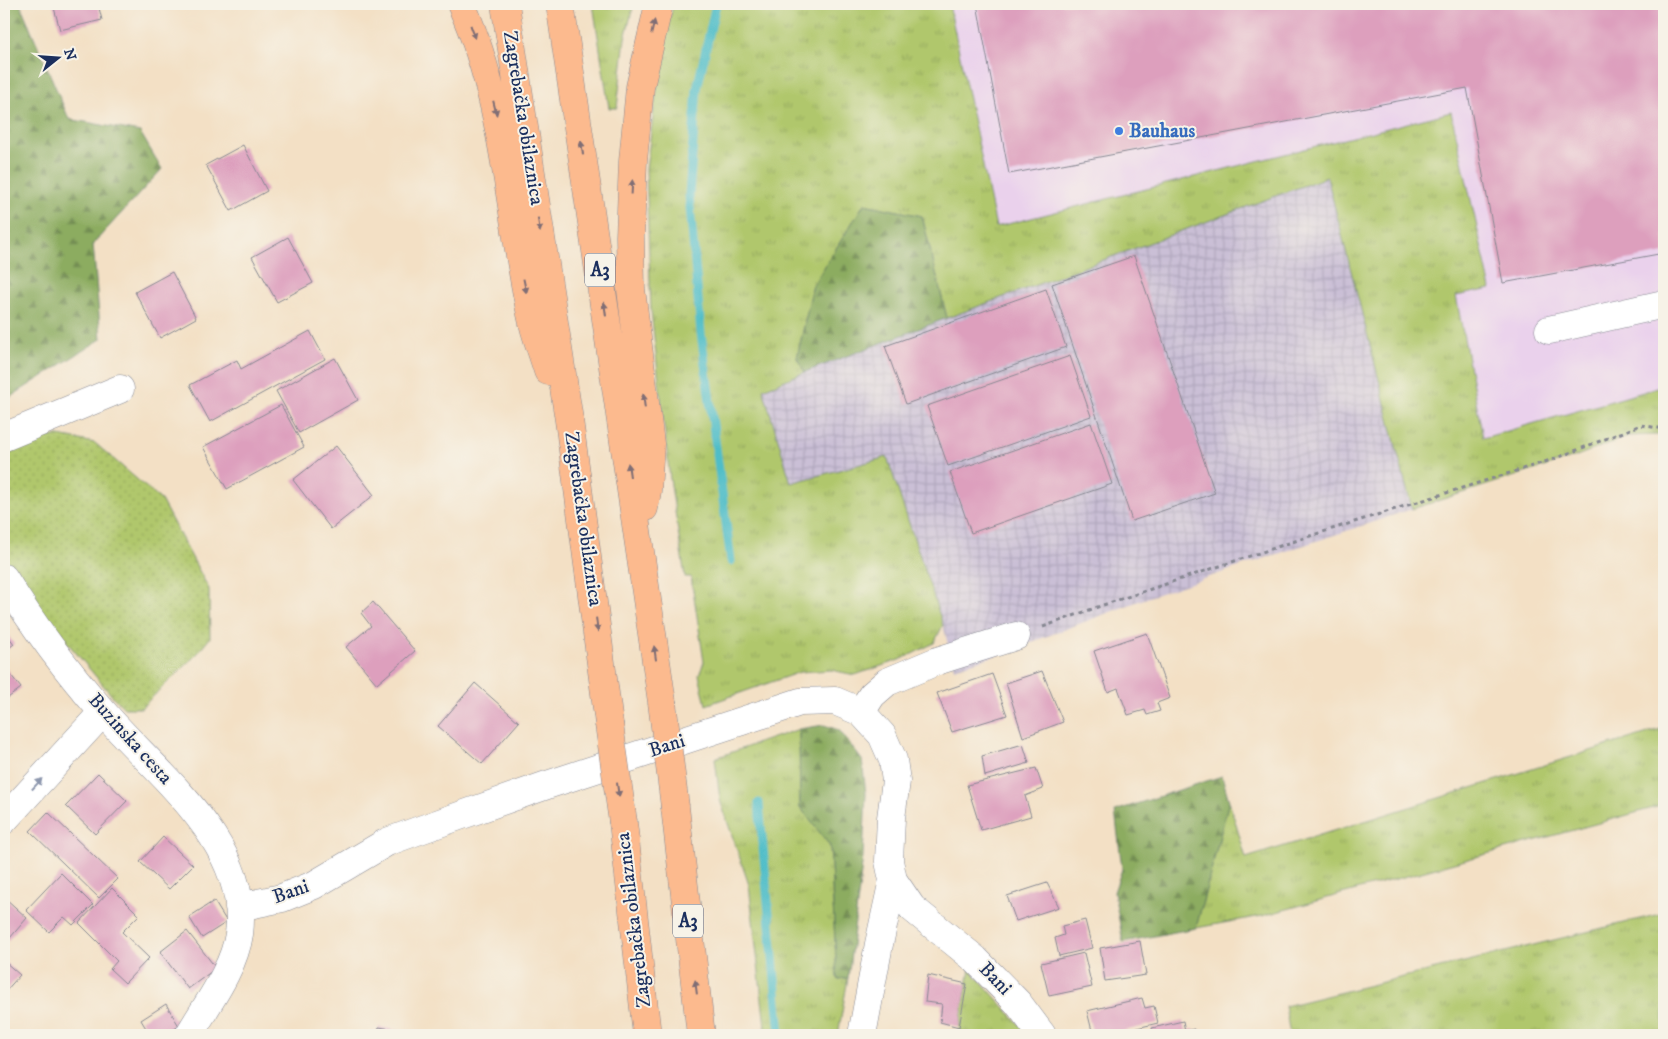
<svg xmlns="http://www.w3.org/2000/svg" width="1668" height="1039" font-family="'IM FELL DW Pica',serif">
	<style>
		.built { fill: #ead1ec }
		.industrial { fill: url(#industrial-grid) }
		.grass { fill: url(#grass-tufts); stroke: #667b65 }
		.forest { fill: url(#forest-firs); stroke: #546e5f }
		.park { fill: url(#park-dots); stroke: #667b65 }
		.lines { fill: none; stroke-linecap: round; stroke-linejoin: round }
		.stream { stroke: #50bdc8; stroke-width: 9 }
		.building { fill: #dd9fbd }
		.minor-casing { stroke: #878892; stroke-width: 29 }
		.highway-casing { stroke: #878892; stroke-width: 29 }
		.path { stroke: #878892; stroke-width: 3; stroke-dasharray: 4 4; stroke-linecap: butt }
		.minor { stroke: #fff; stroke-width: 28 }
		.highway { stroke: #fcba8e; stroke-width: 28 }
		.highway-bridge-casing { stroke: #878892; stroke-width: 29; stroke-linecap: butt }
		.highway-bridge { stroke: #fcba8e; stroke-width: 28 }
		.oneway { fill: #806e74 }
		.oneway2 { fill: #8d97ae }
		.shop-dot { fill: #3f7fe0; stroke: #f7f3e8; stroke-width: 2 }
		.labels { text-anchor: middle; dominant-baseline: central; stroke-width: 4; stroke-linejoin: round; paint-order: stroke }
		.shield { fill: #f7f3e8; stroke: #5d6a87; stroke-width: 1 }
		.shield-label { font-size: 19px; font-weight: bold; fill: #1b2f5e }
		.street-label { font-size: 20px; fill: #1b2f5e; stroke: #f7f3e8 }
		.shop-label { font-size: 20px; font-weight: bold; fill: #366cbe; stroke: #f7f3e8; text-anchor: start }
	</style>
	<defs>
		<pattern id="industrial-grid" width="8" height="8" patternUnits="userSpaceOnUse" patternTransform="scale(1.25)"><rect width="8" height="8" fill="#cabfd6"/><path d="M0 4h8M4 0v8" fill="none" stroke="#ada4ba"/></pattern>
		<pattern id="grass-tufts" width="24" height="20" patternUnits="userSpaceOnUse" patternTransform="scale(1.25)"><rect width="24" height="20" fill="#b0c76c"/><path d="M3 7l-1-3M5 7V3M7 7l1-3M15 17l-1-3M17 17v-4M19 17l1-3" fill="none" stroke="#97ab60"/></pattern>
		<pattern id="forest-firs" width="22" height="20" patternUnits="userSpaceOnUse" patternTransform="scale(1.25)"><rect width="22" height="20" fill="#8cac60"/><path d="M5 1l3.5 6h-7zM16 11l3.5 6h-7z" fill="#728c52"/></pattern>
		<pattern id="park-dots" width="8" height="8" patternUnits="userSpaceOnUse" patternTransform="scale(1.25)"><rect width="8" height="8" fill="#b0c76c"/><path d="M2 2h.1M6 6h.1" fill="none" stroke="#97ab60" stroke-width="1.8" stroke-linecap="round"/></pattern>
	</defs>
	<rect width="100%" height="100%" fill="#f7f3e8"/>
	<filter id="ink" filterUnits="userSpaceOnUse"><feTurbulence type="fractalNoise" baseFrequency=".02" numOctaves="2"/><feDisplacementMap in="SourceGraphic" scale="10" xChannelSelector="R" yChannelSelector="G"/><feConvolveMatrix kernelMatrix="1 2 1 2 8 2 1 2 1" color-interpolation-filters="sRGB"/></filter>
	<filter id="wash" filterUnits="userSpaceOnUse"><feTurbulence type="fractalNoise" baseFrequency=".0096" numOctaves="4" result="noise"/><feDisplacementMap in="SourceGraphic" scale="20" xChannelSelector="R" yChannelSelector="G"/><feGaussianBlur stdDeviation="1.12" result="paint"/><feColorMatrix in="noise" values="0 0 0 0 0 0 0 0 0 0 0 0 0 0 0 0 0 1.4 0 .05"/><feComposite in="paint" operator="in"/></filter>
	<g filter="url(#wash)">
		<rect width="100%" height="100%" fill="#f3e0c5"/>
		<path class="built" d="M949 4H1664V386L1483 439 1456 296 1490 289 1450 112 995 227Z"/>
		<path class="industrial" d="M1327 176 1412 509 1152 596 1001 654 954 668 943 625 790 483 763 388 850 353Z"/>
		<path class="grass" d="M593 4H634L625 38 617 108H609Z
			M674 4H949L996 227 1451 112 1491 289 1456 296 1483 438 1664 386V438L1660 435 1628 436 1569 459 1412 509 1327 177 947 318 922 216 864 204 813 285 797 358 805 372 763 389 791 483 887 457 943 625 934 643 902 659 855 675 831 670 800 672 706 705 699 675 704 662 691 577H685L670 479 651 311 646 169 664 35Z
			M1664 728V805L1262 916 1196 928 1229 801 1246 858Z
			M799 729 800 807 830 846 837 979 848 978 838 1035H766L749 885 720 800 715 758Z
			M1664 913V1035H1290L1285 1006Z
			M970 969 1029 1035H958Z"/>
		<path class="forest" d="M4 4H20L69 119 140 132 162 169 93 244 101 339 4 401Z
			M864 204 922 216 947 318 805 372 797 358 813 285Z
			M824 725 839 730 862 760 866 794 863 857 848 978 837 979 830 846 800 807 799 729Z
			M1222 776 1229 801 1196 928 1123 942 1114 892 1122 869 1115 811Z"/>
		<path class="park" d="M59 436 95 443 161 500 209 589 210 638 197 654 141 708H124L113 697 35 604 4 560V446L29 437Z"/>
		<g class="lines">
			<path class="stream" d="M716 4 697 89 689 195 701 333 731 561
				M759 803 780 1035"/>
		</g>
		<g id="blocks">
			<path class="building" d="M53 4H98L102 20 60 30Z
				M977 4H1664V253L1503 283 1467 88 1009 174Z
				M243 145 267 191 231 211 206 165Z
				M288 237 313 283 277 302 252 257Z
				M1134 256 1215 493 1132 521 1052 284Z
				M172 272 196 318 160 338 135 292Z
				M1046 289 1066 347 906 404 885 346Z
				M310 331 325 359 210 422 190 385 237 360 241 369Z
				M1070 356 1091 416 948 466 927 406Z
				M335 358 358 400 299 433 276 391Z
				M281 405 304 447 227 489 203 447Z
				M1091 423 1112 484 971 533 950 472Z
				M336 446 374 495 331 529 293 480Z
				M373 602 415 651 377 684 346 647 371 626 361 613Z
				M4 630 14 644 4 652Z
				M1147 633 1170 698 1157 703 1160 711 1147 715 1145 710 1128 715 1118 688 1108 692 1094 651Z
				M4 666 21 688 4 701Z
				M1042 671 1063 722 1023 737 1006 683Z
				M992 674 1007 715 952 732 937 693Z
				M475 683 519 722 482 764 438 726Z
				M1023 744 1029 763 985 776 982 756Z
				M1036 768 1043 789 1025 796 1031 816 981 830 967 785Z
				M98 773 127 801 95 834 66 806Z
				M48 812 118 879 99 898 30 831Z
				M163 837 193 865 169 889 140 862Z
				M61 873 93 905 73 925 64 917 49 932 26 910Z
				M1047 883 1059 907 1016 921 1007 896Z
				M112 888 139 915 122 932 149 958 125 983 110 969 117 961 79 923Z
				M4 897 27 918 4 945Z
				M214 901 227 922 202 938 189 917Z
				M1085 920 1092 948 1059 956 1055 938 1064 935 1062 926Z
				M187 931 216 968 188 989 160 952Z
				M1140 941 1146 975 1105 981 1100 948Z
				M1084 953 1092 987 1049 996 1041 963Z
				M4 961 20 975 4 993Z
				M928 975 967 984 959 1027 940 1022 942 1004 925 1002Z
				M1142 998 1145 1008 1154 1006 1158 1023 1107 1035H1093L1087 1011Z
				M166 1004 179 1026 165 1035H150L141 1020Z
				M1183 1021 1185 1031 1194 1029 1195 1035H1153L1152 1028Z
				M379 1027 419 1034V1035H377Z"/>
		</g>
	</g>
	<g filter="url(#ink)">
		<use href="#blocks" fill-opacity="0" stroke="#878892" stroke-width="1"/>
		<g class="lines">
			<g class="minor-casing">
				<path id="minor" d="M1549 330 1664 304
					M4 437 120 389
					M4 578C32 624 67 671 103 712 155 773 251 843 239 934 234 969 207 1004 189 1035
					M861 712 872 695 887 682 937 661 1016 636
					M4 820 103 712
					M239 907 282 898 314 885 387 842 417 831 547 785 800 702 835 701 861 712 882 735 893 760 896 781 891 818 889 861 893 880 912 908 975 959 1018 1003 1042 1035
					M862 1035 879 944 893 880"/>
			</g>
			<g class="highway-casing">
				<path id="highway" d="M461 4C507 106 508 216 533 323 537 339 543 355 548 371
					M505 4 569 420 609 724
					M560 4 662 702
					M644 508 647 491 650 444 631 289 630 236 633 161 640 87 659 4
					M675 807 701 1035
					M623 822 647 1035"/>
			</g>
			<path class="path" d="M1043 627 1103 605 1310 536 1554 459 1641 425 1664 429"/>
			<use href="#minor" class="minor"/>
			<use href="#highway" class="highway"/>
			<g class="highway-bridge-casing">
				<path id="highway-bridge" d="M662 702 675 807
					M609 724 623 822"/>
			</g>
			<use href="#highway-bridge" class="highway-bridge"/>
		</g>
		<defs><path id="oneway-solid" d="M-6-.8H1V-3.2L6.5 0L1 3.2V.8H-6Z" transform="scale(1.25)"/></defs>
		<g class="oneway">
			<use href="#oneway-solid" transform="translate(653 27) rotate(-77)"/>
			<use href="#oneway-solid" transform="translate(473 32) rotate(70)"/>
			<use href="#oneway-solid" transform="translate(495 108) rotate(76)"/>
			<use href="#oneway-solid" transform="translate(582 148) rotate(-99)"/>
			<use href="#oneway-solid" transform="translate(632 187) rotate(-87)"/>
			<use href="#oneway-solid" transform="translate(539 225) rotate(81)"/>
			<use href="#oneway-solid" transform="translate(525 286) rotate(78)"/>
			<use href="#oneway-solid" transform="translate(605 309) rotate(-98)"/>
			<use href="#oneway-solid" transform="translate(644 401) rotate(-97)"/>
			<use href="#oneway-solid" transform="translate(629 470) rotate(-98)"/>
			<use href="#oneway-solid" transform="translate(597 625) rotate(83)"/>
			<use href="#oneway-solid" transform="translate(655 653) rotate(-98)"/>
			<use href="#oneway-solid" transform="translate(618 790) rotate(82)"/>
			<use href="#oneway-solid" transform="translate(696 987) rotate(-97)"/>
		</g>
		<use class="oneway2" href="#oneway-solid" transform="translate(37 784) rotate(-47)"/>
	</g>
	<circle class="shop-dot" cx="1119" cy="131" r="5"/>
	<g class="labels">
		<g class="shield">
			<rect x="585" y="253.5" width="30" height="33" rx="4"/>
			<rect x="673" y="904.5" width="30" height="33" rx="4"/>
		</g>
		<g class="shield-label">
			<text x="600" y="270">A3</text>
			<text x="688" y="921">A3</text>
		</g>
		<g class="street-label">
			<text transform="translate(523 118) rotate(81)">Zagrebačka obilaznica</text>
			<text transform="translate(583 519) rotate(82)">Zagrebačka obilaznica</text>
			<text transform="translate(130 739) rotate(48)">Buzinska cesta</text>
			<text transform="translate(667 746) rotate(-18)">Bani</text>
			<text transform="translate(291 892) rotate(-20)">Bani</text>
			<text transform="translate(634 920) rotate(-97)">Zagrebačka obilaznica</text>
			<text transform="translate(995 979) rotate(46)">Bani</text>
		</g>
		<g class="shop-label">
			<text x="1129" y="131">Bauhaus</text>
		</g>
	</g>
	<rect width="1668" height="1039" fill="none" stroke="#f7f3e8" stroke-width="20"/>
	<g transform="translate(58 58) rotate(73)" stroke="#f7f3e8" stroke-width="4" paint-order="stroke">
	<path d="M0-4L9 19L0 12L-9 19Z" fill="#1b2f5e"/>
	<text y="-8" font-size="14" font-weight="bold" text-anchor="middle" fill="#1b2f5e">N</text>
	</g>
</svg>
